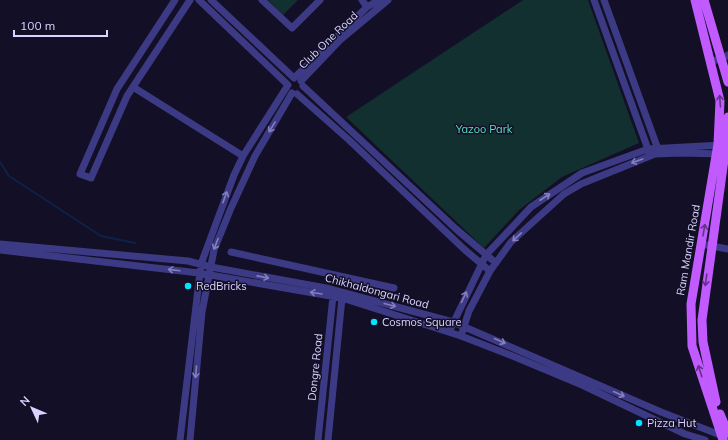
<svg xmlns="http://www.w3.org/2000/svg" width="728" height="440" font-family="Mulish,sans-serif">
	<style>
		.green { fill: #12302f }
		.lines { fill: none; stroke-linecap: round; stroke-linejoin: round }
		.stream { stroke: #0c2248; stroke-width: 2 }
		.minor { stroke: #3d3a85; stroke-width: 7 }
		.major { stroke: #c25bff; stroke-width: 9 }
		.oneway { stroke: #623188 }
		.oneway2 { stroke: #837fbc }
		.poi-dot { fill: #00e5ff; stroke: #130f26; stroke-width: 1.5 }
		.labels { text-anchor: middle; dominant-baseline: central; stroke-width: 3; stroke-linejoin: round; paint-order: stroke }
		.street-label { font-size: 11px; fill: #d9d4ff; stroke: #130f26 }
		.park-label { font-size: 11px; fill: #5fe0c0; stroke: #130f26 }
		.poi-label { font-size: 11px; fill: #d9d4ff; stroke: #130f26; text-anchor: start }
	</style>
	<rect width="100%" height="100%" fill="#130f26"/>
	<path class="green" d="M268 0H298L283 15Z
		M523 0H588L639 143 562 177 519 210 484 248 346 117Z"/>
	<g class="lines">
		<path class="stream" d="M0 162 9 176 101 236 135 243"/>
		<path class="minor" d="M175 0 117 89 80 174 91 178 127 96 190 0
			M211 0 294 78 367 7 379 0
			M262 0 292 28 320 0
			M362 0 367 7
			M594 0 649 152
			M604 0 659 152
			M711 61 722 59 728 55
			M301 81 340 40 388 0
			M303 86 456 229 496 263
			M133 87 243 156
			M297 94 349 140 465 250 490 271
			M0 244 188 261 211 267 326 288 453 322 661 412 728 438
			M701 244 728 249
			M0 250 199 273 342 298 461 336 515 357 582 385 685 434 705 440
			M231 252 394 288
			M449 332 486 255 531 207 582 173 648 149 722 145
			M461 336 469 311 490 271 511 242 564 194 581 184 655 154 681 153 721 154
			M180 440 201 264 234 175 243 156 288 85 199 0
			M190 440 202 312 214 250 231 208 255 156 292 93
			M318 440 333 296
			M328 440 342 298"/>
		<path class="major" d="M695 0 720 101 718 144 691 304 692 346 723 440
			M704 0 728 82
			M716 402 703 342 702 320 726 145 728 117
			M720 414 728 433"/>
	</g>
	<defs><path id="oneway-shaft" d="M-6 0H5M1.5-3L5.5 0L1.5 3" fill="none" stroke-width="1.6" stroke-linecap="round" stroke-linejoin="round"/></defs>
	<g class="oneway">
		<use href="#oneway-shaft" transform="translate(720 101) rotate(-94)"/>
		<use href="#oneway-shaft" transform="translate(704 230) rotate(-80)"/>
		<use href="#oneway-shaft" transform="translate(706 280) rotate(98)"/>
		<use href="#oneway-shaft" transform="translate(700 371) rotate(-108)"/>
	</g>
	<g class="oneway2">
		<use href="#oneway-shaft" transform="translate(272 127) rotate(121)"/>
		<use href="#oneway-shaft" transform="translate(637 161) rotate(161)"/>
		<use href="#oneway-shaft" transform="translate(225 197) rotate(-70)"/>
		<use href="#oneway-shaft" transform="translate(545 197) rotate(-33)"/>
		<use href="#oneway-shaft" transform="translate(517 237) rotate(137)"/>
		<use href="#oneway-shaft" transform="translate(216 244) rotate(111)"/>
		<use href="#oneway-shaft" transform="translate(174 270) rotate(-173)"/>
		<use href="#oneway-shaft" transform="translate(263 277) rotate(11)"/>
		<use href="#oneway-shaft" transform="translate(316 293) rotate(-171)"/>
		<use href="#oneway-shaft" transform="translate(464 297) rotate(-65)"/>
		<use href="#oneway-shaft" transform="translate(390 305) rotate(14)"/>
		<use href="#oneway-shaft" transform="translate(500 341) rotate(24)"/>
		<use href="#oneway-shaft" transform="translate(196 372) rotate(95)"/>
		<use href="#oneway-shaft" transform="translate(619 394) rotate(24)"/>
	</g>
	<g class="poi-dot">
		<circle cx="188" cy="286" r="4"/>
		<circle cx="374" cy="322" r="4"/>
		<circle cx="639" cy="423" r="4"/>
	</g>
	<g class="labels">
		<g class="street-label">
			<text transform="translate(328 40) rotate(-44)">Club One Road</text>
			<text transform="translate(688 250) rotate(-80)">Ram Mandir Road</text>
			<text transform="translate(377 291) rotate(15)">Chikhaldongari Road</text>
			<text transform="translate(315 367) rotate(-84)">Dongre Road</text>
		</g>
		<g class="park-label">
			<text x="484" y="129">Yazoo Park</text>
		</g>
		<g class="poi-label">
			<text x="196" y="286">RedBricks</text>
			<text x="382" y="322">Cosmos Square</text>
			<text x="647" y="423">Pizza Hut</text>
		</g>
	</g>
	<g transform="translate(32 408) rotate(314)" stroke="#130f26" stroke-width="3" paint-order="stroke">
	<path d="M0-3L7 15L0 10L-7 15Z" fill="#d9d4ff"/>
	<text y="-6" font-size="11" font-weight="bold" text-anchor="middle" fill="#d9d4ff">N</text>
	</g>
	<path d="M14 30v6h93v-6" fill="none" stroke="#d9d4ff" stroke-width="2"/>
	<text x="20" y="30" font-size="12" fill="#d9d4ff" stroke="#130f26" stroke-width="3" paint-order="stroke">100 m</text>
</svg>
